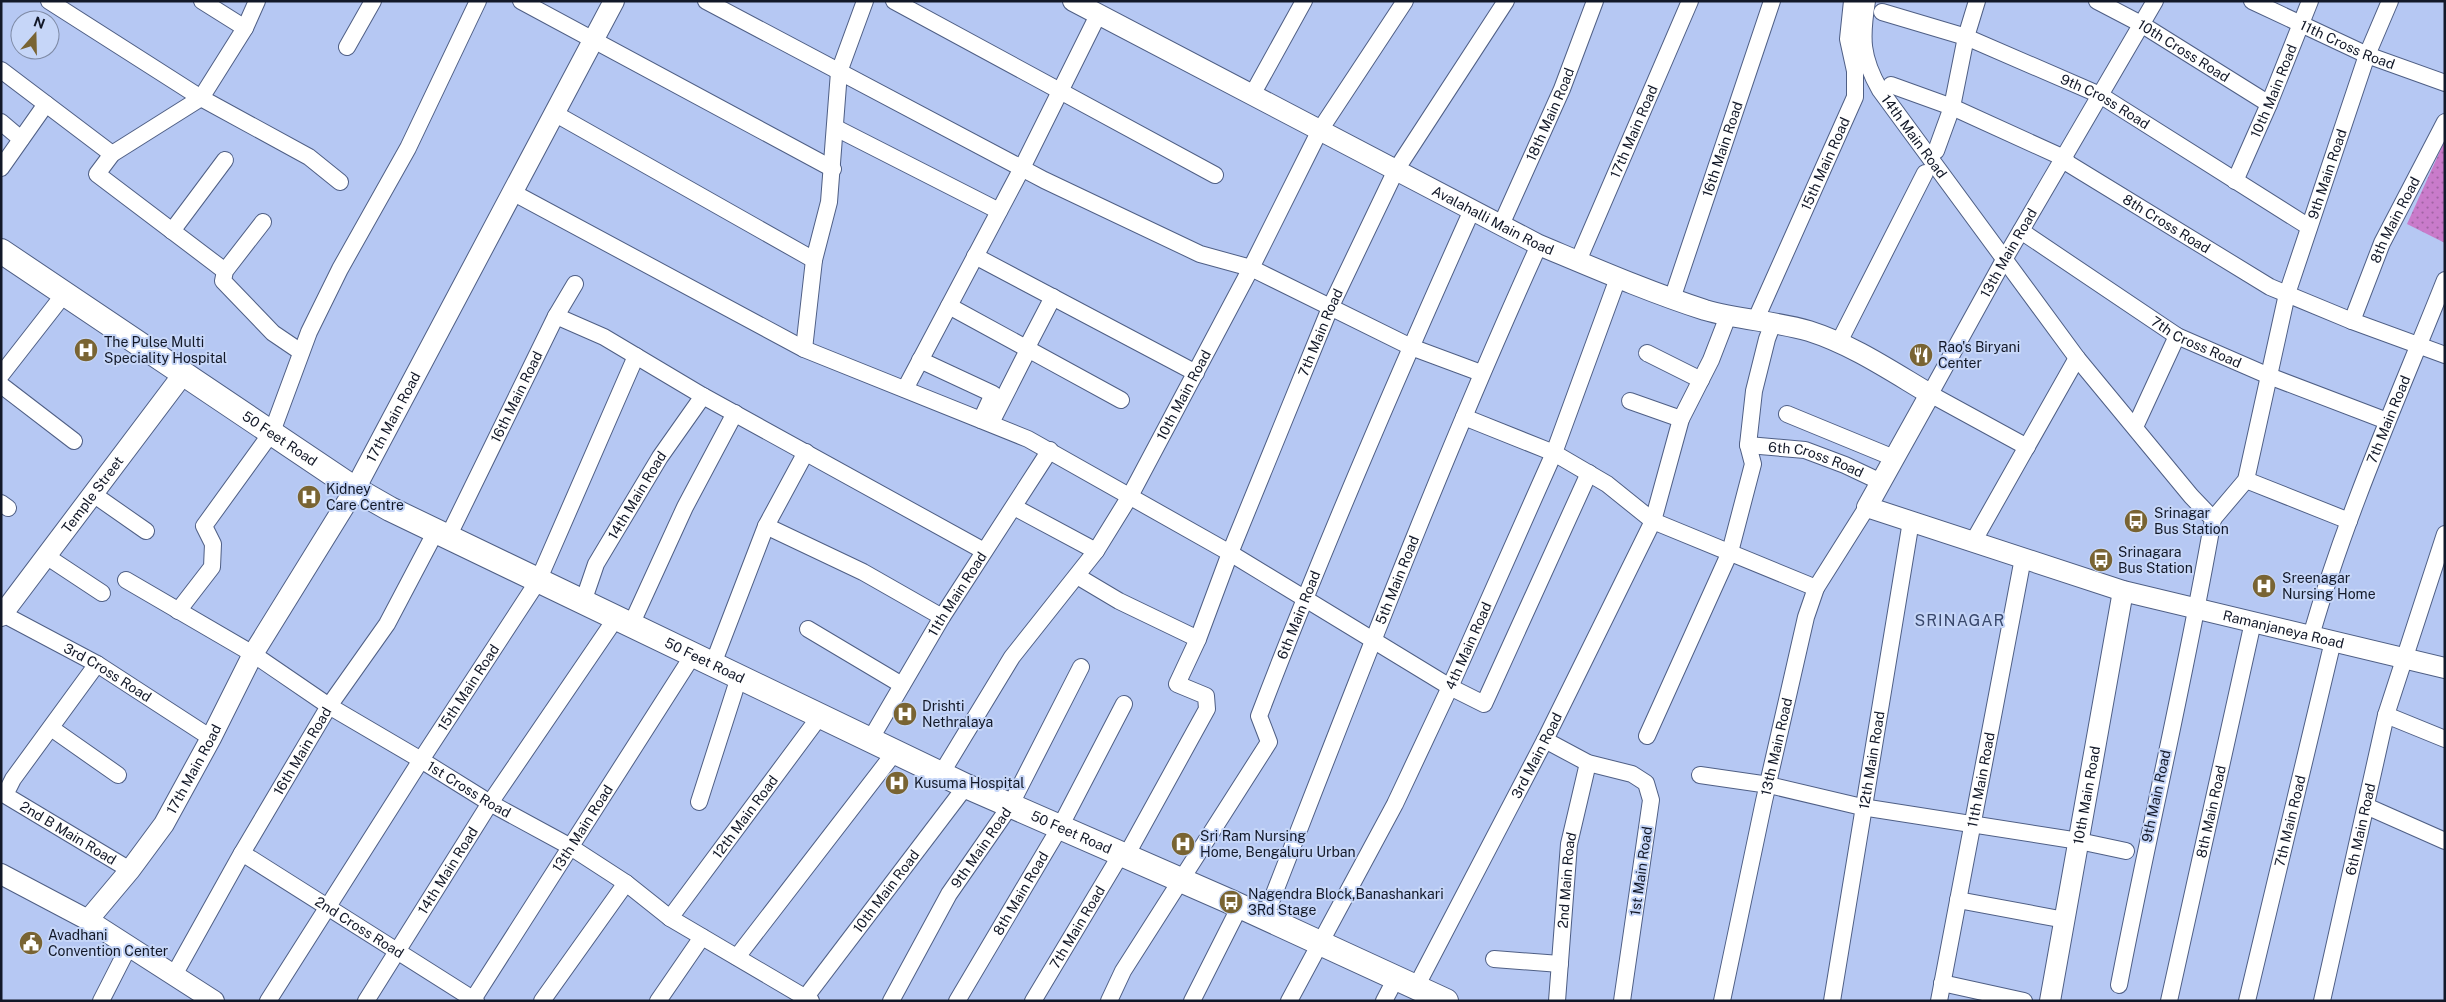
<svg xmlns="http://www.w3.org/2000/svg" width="2446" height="1002" font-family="'Public Sans',sans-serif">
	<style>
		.park { fill: url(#park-dots) }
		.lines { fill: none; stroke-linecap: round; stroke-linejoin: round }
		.minor-casing { stroke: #4f5f85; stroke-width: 18 }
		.tertiary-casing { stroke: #4f5f85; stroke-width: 22 }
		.secondary-casing { stroke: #4f5f85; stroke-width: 26 }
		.minor { stroke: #fff; stroke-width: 16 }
		.tertiary { stroke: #fff; stroke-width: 20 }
		.secondary { stroke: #fff; stroke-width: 24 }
		.labels { text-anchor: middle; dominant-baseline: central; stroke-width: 4; stroke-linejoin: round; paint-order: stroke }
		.street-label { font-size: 14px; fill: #121828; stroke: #c6d6f8 }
		.poi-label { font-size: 14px; fill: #121828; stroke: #c6d6f8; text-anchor: start }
		.quarter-label { font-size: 16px; letter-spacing: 1px; fill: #39486c; stroke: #c6d6f8 }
	</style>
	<defs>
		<pattern id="park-dots" width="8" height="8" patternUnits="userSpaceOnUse" patternTransform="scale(1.25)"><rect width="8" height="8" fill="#c97bca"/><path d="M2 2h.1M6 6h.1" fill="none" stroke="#a264a4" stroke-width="1.8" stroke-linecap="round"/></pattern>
	</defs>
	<rect width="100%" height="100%" fill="#b6c8f3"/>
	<path class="park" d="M2445 140V243L2407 224Z"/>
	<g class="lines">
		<g class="minor-casing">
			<g id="minor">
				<path d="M49 1 201 98 309 157 340 182"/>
				<path d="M202 1 245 28"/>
				<path d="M521 1 833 169"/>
				<path d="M706 1 1044 180 1200 254 1251 268 1411 347 1481 373"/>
				<path d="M894 1 1215 175"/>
				<path id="s1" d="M1867 1C1861 38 1861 57 1880 90L2077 358 2191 496 2213 519C2186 675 2149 829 2119 985"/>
				<path id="s2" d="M2097 1 2141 24 2269 104"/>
				<path id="s3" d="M2252 1 2367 55 2445 83"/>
				<path id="s4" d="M1882 12 1966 37 2100 95 2309 227"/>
				<path d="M347 47 373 1"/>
				<path d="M1 70 112 154"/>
				<path id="s5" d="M1891 85 1952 107 2064 158 2069 164 2270 287 2352 321 2445 355"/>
				<path d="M1252 95 1304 1"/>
				<path d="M554 113 814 260"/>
				<path d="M1 122 21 139"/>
				<path d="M836 128 999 211"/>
				<path d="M1936 151 1952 107 1966 37 1977 1"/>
				<path d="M1 168 46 104"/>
				<path id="s6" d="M2235 181 2269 104 2310 1"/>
				<path d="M512 192 804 349 1028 439 1230 553 1450 687 1484 704 1589 473"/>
				<path d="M263 222 225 271 223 281 273 333 301 352"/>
				<path id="s7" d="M1501 225 1562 89 1595 1"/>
				<path d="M172 231 225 160"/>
				<path id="s8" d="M2021 231 2177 336 2269 376 2387 421"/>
				<path d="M975 256 1196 373"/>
				<path id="s9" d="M1578 261 1690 1"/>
				<path d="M225 271 97 174 112 154 201 98 245 28 257 1"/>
				<path id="s10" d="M1672 299 1772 1"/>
				<path d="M949 306 1121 400"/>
				<path d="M556 316 604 337 703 396 984 551"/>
				<path id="s11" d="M1756 319 1855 97V71L1848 39 1852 1"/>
				<path id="s12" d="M2352 321 2382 243 2445 122"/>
				<path d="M1839 342 1925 173"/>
				<path d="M804 349 814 260 829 202 839 72 865 1"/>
				<path d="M1026 349 1053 297"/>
				<path d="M1647 353 1701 380"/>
				<path d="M920 360 993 394 981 420"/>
				<path d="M1 375 65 293"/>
				<path d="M1 385 74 441"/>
				<path d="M905 389 1022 168 1098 15"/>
				<path d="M1630 401 1681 419"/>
				<path d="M1787 414 1894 458"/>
				<path d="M1464 417 1554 453 1607 484 1653 521 1816 588"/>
				<path d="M993 419 1028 350"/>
				<path d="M2135 427 2177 336"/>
				<path id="s13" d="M1748 445 1805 450 1845 465 1881 482"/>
				<path id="s14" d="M2027 447 1930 394 2005 258 2155 1"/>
				<path d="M2246 480 2349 521"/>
				<path d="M93 494 146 531"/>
				<path d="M1 503 8 508"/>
				<path d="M1014 507 1096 551"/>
				<path id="s15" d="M2213 519 2246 480 2287 294 2367 55 2390 1"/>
				<path d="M766 526 863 572 942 617"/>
				<path id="s16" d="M448 537 556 316 575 284"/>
				<path d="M1973 542 2077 358"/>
				<path d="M46 556 102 593"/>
				<path d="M1077 576 1119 601 1198 639"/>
				<path id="s17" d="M126 580 253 654 329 706 421 760 490 803 569 846 626 883 670 918 811 1001"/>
				<path id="s18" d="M583 602 596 564 660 457 703 396"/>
				<path d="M178 611 212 567 213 544 204 526 272 432 309 332 340 269 408 148 478 1"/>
				<path id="s19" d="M1 613 97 664 211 738"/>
				<path d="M631 625 685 507 735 413"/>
				<path d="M808 629 902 685"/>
				<path id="s20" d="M2311 636C2346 514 2398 398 2445 280"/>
				<path id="s21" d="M97 664 13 779 5 795 130 870"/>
				<path d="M713 664 766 526 806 452"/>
				<path d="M2386 715 2445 739"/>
				<path d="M51 728 118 775"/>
				<path d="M1647 736 1730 552 1753 464 1748 445 1754 391 1767 339 1773 323"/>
				<path id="s22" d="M870 740 942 617 1050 450"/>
				<path d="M1545 740 1588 763 1632 774 1646 783 1651 800 1622 1001"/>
				<path id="s23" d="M941 774 1012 657 1096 551 1130 496 1251 268 1320 130 1405 1"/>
				<path d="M1700 775 1769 785 1862 807 2079 841 2126 851"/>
				<path d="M699 802 739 677"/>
				<path d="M2366 806 2445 841"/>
				<path id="s24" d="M242 853 476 1001"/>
				<path id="s25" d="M1126 856 1207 709 1206 696 1177 684 1198 639 1230 553 1330 308 1396 170 1506 1"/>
				<path d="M1958 900 2065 920"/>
				<path id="s26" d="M1265 917C1353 692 1439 465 1539 245"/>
				<path id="s27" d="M670 918 820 716"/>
				<path d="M737 957 895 752"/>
				<path d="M1494 959 1560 964"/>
				<path id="s28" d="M174 975 242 853 329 706 387 624 436 531"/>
				<path d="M1942 983 2024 1001"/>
				<path id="s29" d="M1416 987 1545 740 1653 521 1681 419 1711 360 1728 316"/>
				<path id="s30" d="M805 998 966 786"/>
				<path d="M101 1001 129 946"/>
				<path id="s31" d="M268 1001 421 760 538 581 636 356"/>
				<path id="s32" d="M366 1001 490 803 616 618"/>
				<path id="s33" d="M472 1001 693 655"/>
				<path d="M542 1001 626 883"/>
				<path d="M658 1001 702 937"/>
				<path id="s34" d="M891 1001 949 894 1010 806 1081 667"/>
				<path id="s35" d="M957 1001 1060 827 1124 704"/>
				<path id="s36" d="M1033 1001 1121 854"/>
				<path id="s37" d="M1109 1001 1123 971 1269 742 1259 716C1324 545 1397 377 1472 210"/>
				<path d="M1192 1001 1240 906"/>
				<path id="s38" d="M1289 1001 1395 804 1450 687 1554 453 1618 278"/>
				<path d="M1384 1001 1396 978"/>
				<path id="s39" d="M1557 1001 1569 844 1588 763"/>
				<path id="s40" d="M1722 1001 1764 801 1806 617 1816 588 1867 507"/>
				<path id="s41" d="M1832 1001 1911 521"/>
				<path id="s42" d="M1939 1001 2023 558"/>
				<path id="s43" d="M2169 1001 2253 622"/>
				<path id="s44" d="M2247 1001 2333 641"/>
				<path id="s45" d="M2322 1001 2386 715 2445 534"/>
			</g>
		</g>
		<g class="tertiary-casing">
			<g id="tertiary">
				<path id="s46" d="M1073 1 1539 245C1594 268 1649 292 1705 310 1739 320 1775 321 1809 331 1853 345 1891 371 1930 394L1867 507 2123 591 2445 668"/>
				<path id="s47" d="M1 616 184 373"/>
				<path d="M1 874 88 920 214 1001"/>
				<path id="s48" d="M88 920 130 870 164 824 211 738 253 654 355 489 614 1"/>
				<path id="s49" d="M2050 1001 2123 591"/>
			</g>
		</g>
		<g class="secondary-casing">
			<g id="secondary">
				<path id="s50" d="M1 251 355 489 390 509 966 786 1231 902 1446 1001"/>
			</g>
		</g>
		<use href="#minor" class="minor"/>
		<use href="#tertiary" class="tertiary"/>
		<use href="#secondary" class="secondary"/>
	</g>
	<defs>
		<g id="hospital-disc" transform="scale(1.25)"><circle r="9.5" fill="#796433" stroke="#c6d6f8"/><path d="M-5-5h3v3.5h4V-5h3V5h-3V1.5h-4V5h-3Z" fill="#fff"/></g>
		<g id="restaurant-disc" transform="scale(1.25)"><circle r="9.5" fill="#796433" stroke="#c6d6f8"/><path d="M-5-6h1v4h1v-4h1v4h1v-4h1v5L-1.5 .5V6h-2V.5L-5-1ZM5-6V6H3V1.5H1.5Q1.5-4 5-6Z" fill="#fff"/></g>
		<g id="bus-disc" transform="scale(1.25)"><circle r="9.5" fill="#796433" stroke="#c6d6f8"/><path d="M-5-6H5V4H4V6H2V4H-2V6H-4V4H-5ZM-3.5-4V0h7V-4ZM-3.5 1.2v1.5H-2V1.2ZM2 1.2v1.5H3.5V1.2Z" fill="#fff"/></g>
		<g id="civic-disc" transform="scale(1.25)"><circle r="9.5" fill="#796433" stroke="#c6d6f8"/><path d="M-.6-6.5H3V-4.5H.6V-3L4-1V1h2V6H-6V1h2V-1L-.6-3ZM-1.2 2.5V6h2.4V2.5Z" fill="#fff"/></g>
	</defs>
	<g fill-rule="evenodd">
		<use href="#hospital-disc" x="86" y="350"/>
		<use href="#restaurant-disc" x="1921" y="355"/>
		<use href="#hospital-disc" x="309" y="497"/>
		<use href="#bus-disc" x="2136" y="521"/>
		<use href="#bus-disc" x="2101" y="560"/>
		<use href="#hospital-disc" x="2264" y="586"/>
		<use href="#hospital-disc" x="905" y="714"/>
		<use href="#hospital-disc" x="897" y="783"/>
		<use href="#hospital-disc" x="1183" y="844"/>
		<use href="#bus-disc" x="1231" y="902"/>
		<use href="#civic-disc" x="31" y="943"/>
	</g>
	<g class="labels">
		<g class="street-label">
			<text stroke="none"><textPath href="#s3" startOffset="105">11th Cross Road</textPath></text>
			<text stroke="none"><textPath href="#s2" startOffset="100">10th Cross Road</textPath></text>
			<text stroke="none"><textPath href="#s6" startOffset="98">10th Main Road</textPath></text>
			<text stroke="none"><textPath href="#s4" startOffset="241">9th Cross Road</textPath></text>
			<text stroke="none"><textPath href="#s7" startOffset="121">18th Main Road</textPath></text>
			<text stroke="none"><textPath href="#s9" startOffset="141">17th Main Road</textPath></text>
			<text stroke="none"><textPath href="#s1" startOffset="150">14th Main Road</textPath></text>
			<text stroke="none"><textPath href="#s10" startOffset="158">16th Main Road</textPath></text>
			<text stroke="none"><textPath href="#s11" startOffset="170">15th Main Road</textPath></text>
			<text stroke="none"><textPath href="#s15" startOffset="368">9th Main Road</textPath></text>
			<text stroke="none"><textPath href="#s46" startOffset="474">Avalahalli Main Road</textPath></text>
			<text stroke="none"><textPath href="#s12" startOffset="110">8th Main Road</textPath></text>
			<text stroke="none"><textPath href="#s5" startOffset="310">8th Cross Road</textPath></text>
			<text stroke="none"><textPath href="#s14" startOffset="272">13th Main Road</textPath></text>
			<text stroke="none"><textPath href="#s25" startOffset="592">7th Main Road</textPath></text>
			<text stroke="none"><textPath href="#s8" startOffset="208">7th Cross Road</textPath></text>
			<text stroke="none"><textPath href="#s23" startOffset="451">10th Main Road</textPath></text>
			<text stroke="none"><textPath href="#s16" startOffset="156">16th Main Road</textPath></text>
			<text stroke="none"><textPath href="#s48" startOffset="590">17th Main Road</textPath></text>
			<text stroke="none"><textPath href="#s20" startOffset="230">7th Main Road</textPath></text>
			<text stroke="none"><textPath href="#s50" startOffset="336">50 Feet Road</textPath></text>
			<text stroke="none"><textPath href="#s13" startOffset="70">6th Cross Road</textPath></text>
			<text stroke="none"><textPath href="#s47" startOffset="152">Temple Street</textPath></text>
			<text stroke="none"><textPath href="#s18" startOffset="120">14th Main Road</textPath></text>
			<text stroke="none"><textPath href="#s26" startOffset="362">5th Main Road</textPath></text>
			<text stroke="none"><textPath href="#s22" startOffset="170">11th Main Road</textPath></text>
			<text stroke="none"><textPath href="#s37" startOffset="441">6th Main Road</textPath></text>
			<text stroke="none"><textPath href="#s46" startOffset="1511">Ramanjaneya Road</textPath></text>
			<text stroke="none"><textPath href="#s38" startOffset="398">4th Main Road</textPath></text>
			<text stroke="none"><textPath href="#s50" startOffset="816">50 Feet Road</textPath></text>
			<text stroke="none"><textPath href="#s19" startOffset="122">3rd Cross Road</textPath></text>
			<text stroke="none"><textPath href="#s31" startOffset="372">15th Main Road</textPath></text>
			<text stroke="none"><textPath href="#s40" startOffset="260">13th Main Road</textPath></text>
			<text stroke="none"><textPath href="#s28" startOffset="258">16th Main Road</textPath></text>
			<text stroke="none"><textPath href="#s29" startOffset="261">3rd Main Road</textPath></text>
			<text stroke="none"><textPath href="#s41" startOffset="244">12th Main Road</textPath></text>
			<text stroke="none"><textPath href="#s48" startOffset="185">17th Main Road</textPath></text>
			<text stroke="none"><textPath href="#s42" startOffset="225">11th Main Road</textPath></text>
			<text stroke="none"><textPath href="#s17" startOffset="402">1st Cross Road</textPath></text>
			<text stroke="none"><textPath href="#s49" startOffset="209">10th Main Road</textPath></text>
			<text transform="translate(2156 796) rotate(-78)">9th Main Road</text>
			<text stroke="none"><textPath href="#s43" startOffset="194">8th Main Road</textPath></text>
			<text stroke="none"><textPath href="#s27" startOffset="126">12th Main Road</textPath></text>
			<text stroke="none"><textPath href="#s44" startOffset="185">7th Main Road</textPath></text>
			<text stroke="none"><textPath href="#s33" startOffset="205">13th Main Road</textPath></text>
			<text stroke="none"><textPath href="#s45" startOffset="176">6th Main Road</textPath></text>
			<text stroke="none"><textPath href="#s50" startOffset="1221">50 Feet Road</textPath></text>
			<text stroke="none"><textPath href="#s21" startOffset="234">2nd B Main Road</textPath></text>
			<text stroke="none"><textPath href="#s34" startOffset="178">9th Main Road</textPath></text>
			<text stroke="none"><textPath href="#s32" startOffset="154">14th Main Road</textPath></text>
			<text transform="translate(1641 871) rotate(-82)">1st Main Road</text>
			<text stroke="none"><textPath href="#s39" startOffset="121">2nd Main Road</textPath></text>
			<text stroke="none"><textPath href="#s30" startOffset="134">10th Main Road</textPath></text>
			<text stroke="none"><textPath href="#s35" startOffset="125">8th Main Road</textPath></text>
			<text stroke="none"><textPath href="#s24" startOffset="139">2nd Cross Road</textPath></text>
			<text stroke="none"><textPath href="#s36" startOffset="86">7th Main Road</textPath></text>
		</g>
		<g class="poi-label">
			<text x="104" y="342">The Pulse Multi<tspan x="104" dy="16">Speciality Hospital</tspan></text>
			<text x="1938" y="347">Rao's Biryani<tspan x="1938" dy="16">Center</tspan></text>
			<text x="326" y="489">Kidney<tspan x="326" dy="16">Care Centre</tspan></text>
			<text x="2154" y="513">Srinagar<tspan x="2154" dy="16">Bus Station</tspan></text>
			<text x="2118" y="552">Srinagara<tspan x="2118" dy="16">Bus Station</tspan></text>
			<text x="2282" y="578">Sreenagar<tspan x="2282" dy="16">Nursing Home</tspan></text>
			<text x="922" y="706">Drishti<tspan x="922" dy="16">Nethralaya</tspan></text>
			<text x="914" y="783">Kusuma Hospital</text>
			<text x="1200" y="836">Sri Ram Nursing<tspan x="1200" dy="16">Home, Bengaluru Urban</tspan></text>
			<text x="1248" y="894">Nagendra Block,Banashankari<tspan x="1248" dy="16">3Rd Stage</tspan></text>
			<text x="48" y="935">Avadhani<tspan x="48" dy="16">Convention Center</tspan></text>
		</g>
		<g class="quarter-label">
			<text x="1960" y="620">SRINAGAR</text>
		</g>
	</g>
	<rect width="2446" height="1002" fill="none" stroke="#121828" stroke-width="5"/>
	<g transform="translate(35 35) rotate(20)"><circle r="24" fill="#c6d6f8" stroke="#7e8aa5"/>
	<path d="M0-4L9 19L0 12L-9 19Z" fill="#796433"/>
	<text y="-8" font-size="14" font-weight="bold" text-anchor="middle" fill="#121828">N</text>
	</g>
</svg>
